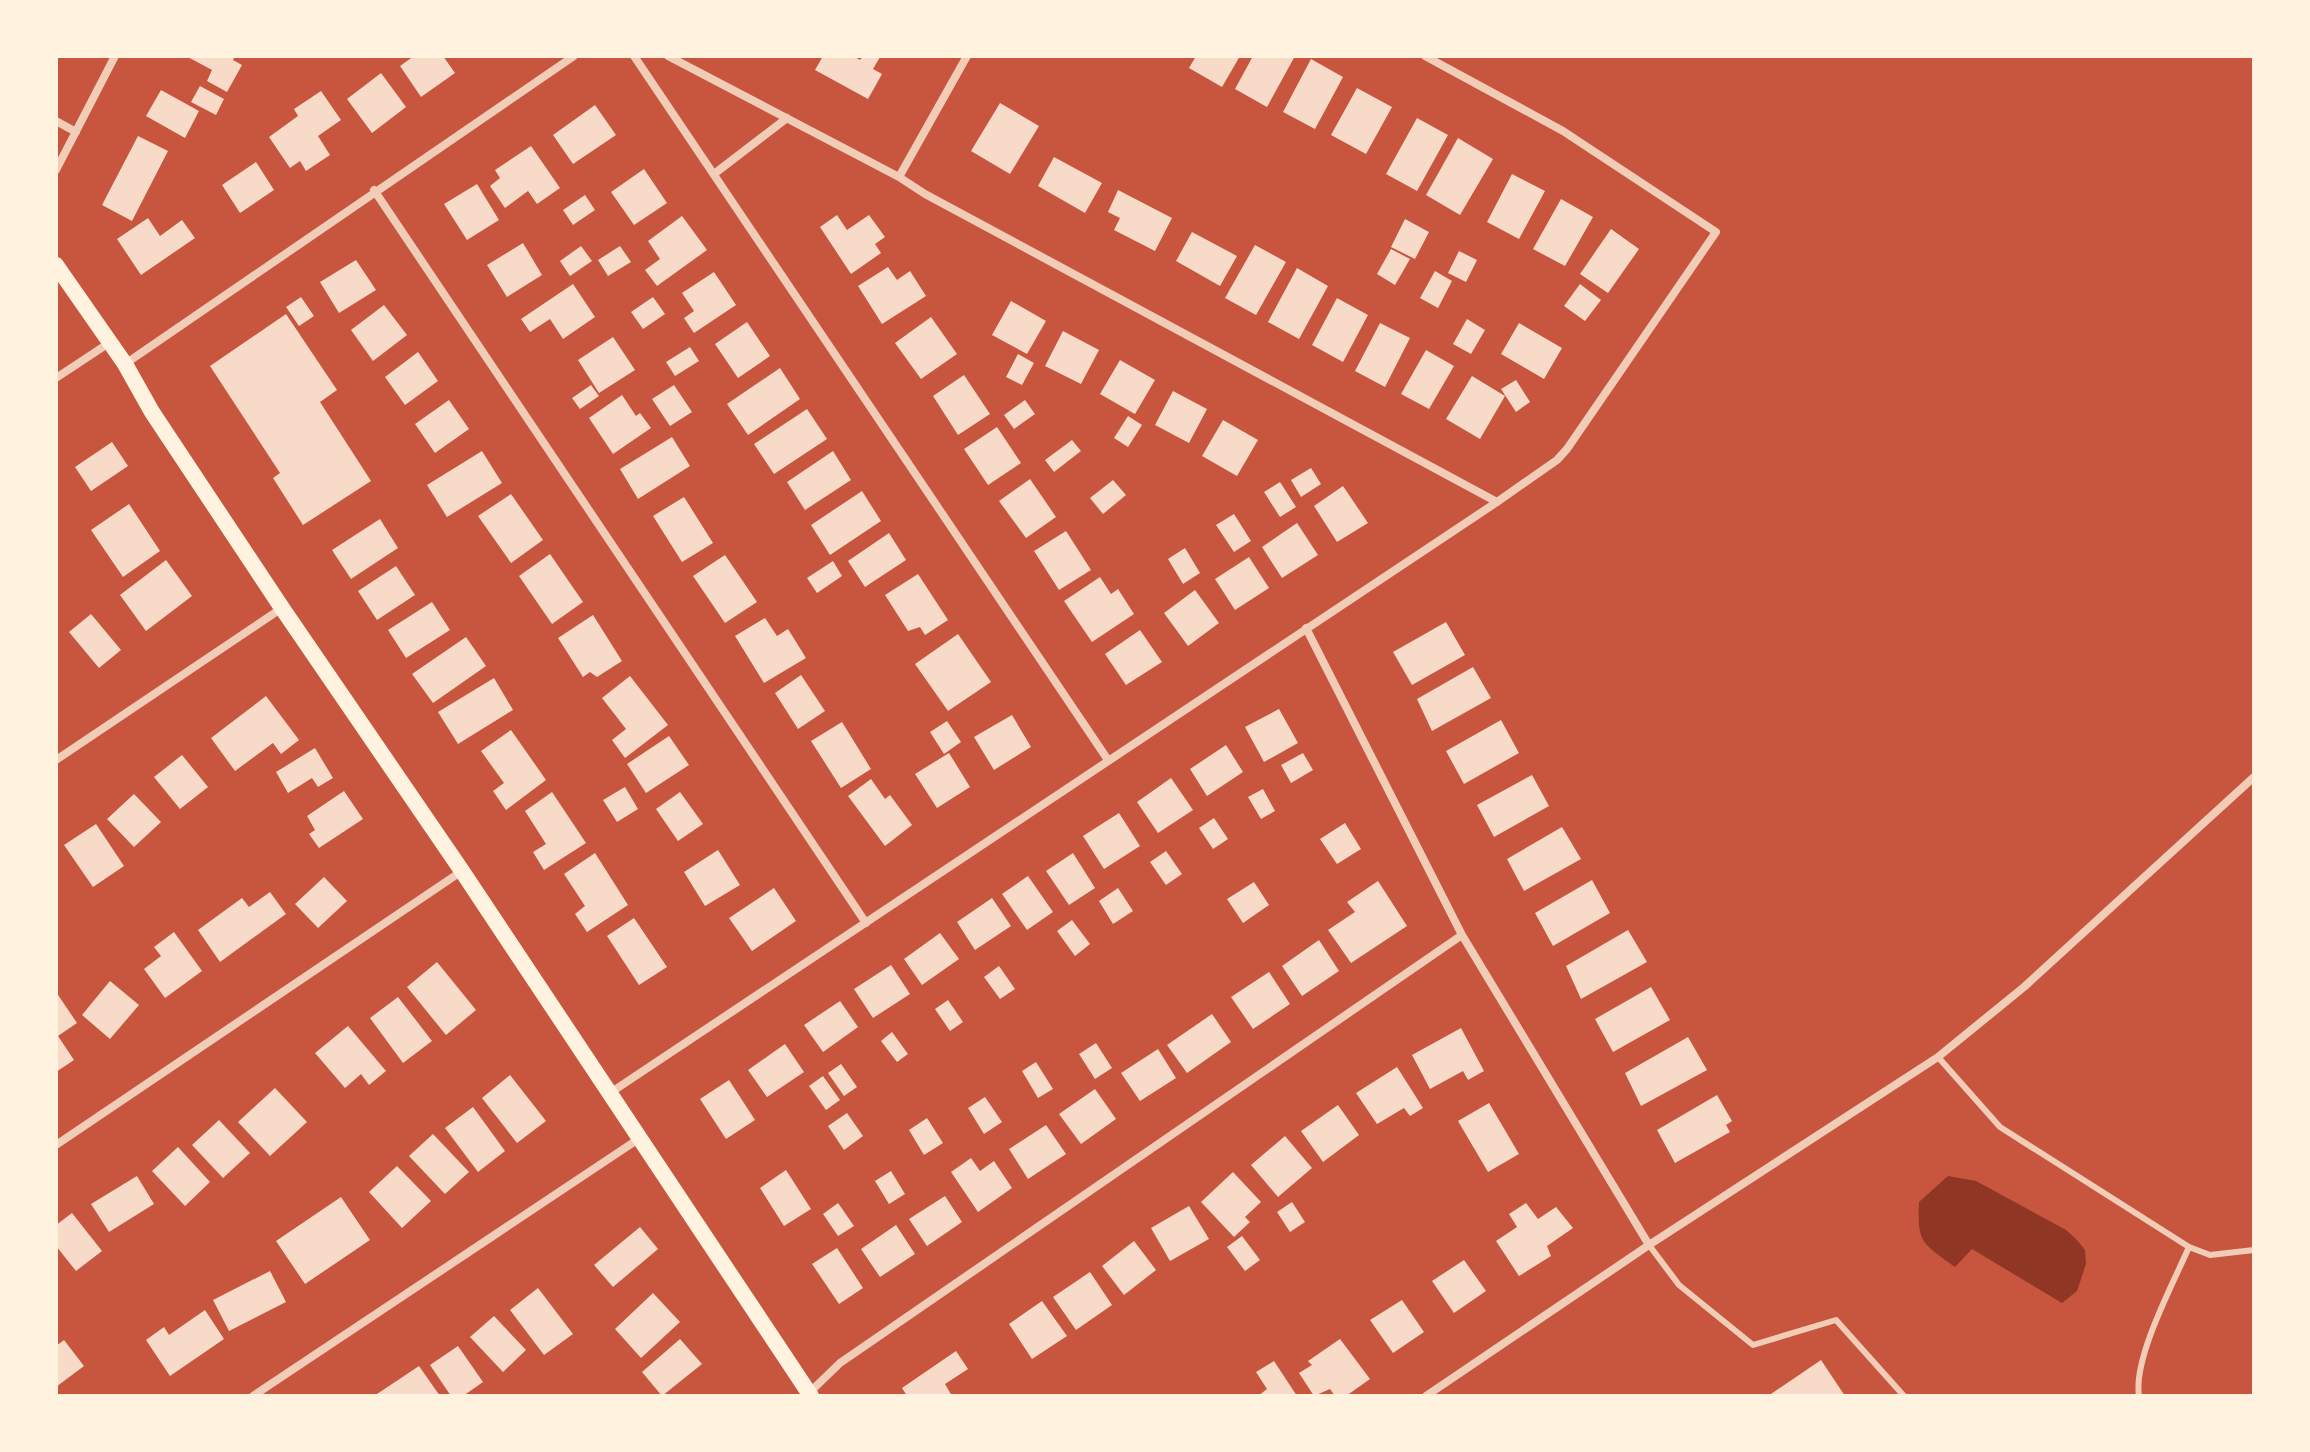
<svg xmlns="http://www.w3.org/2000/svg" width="2310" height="1452" font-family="Roboto,sans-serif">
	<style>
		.water { fill: #8f3625 }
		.building { fill: #f7dbc8 }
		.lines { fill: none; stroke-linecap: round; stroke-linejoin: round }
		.service { stroke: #f1ccb7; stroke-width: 6 }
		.minor { stroke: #f1ccb7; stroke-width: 8 }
		.secondary { stroke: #fff3e0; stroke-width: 16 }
	</style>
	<rect width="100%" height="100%" fill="#c8553d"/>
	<path class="water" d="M1948 1176 1976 1181 2066 1230 2077 1240 2085 1250 2086 1264 2077 1291 2062 1303 1972 1249 1955 1267C1922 1243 1917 1243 1919 1202Z"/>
	<path class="building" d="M186 56H235L233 60 242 65 227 92 207 81 212 70Z
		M414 56H443L455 73 421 97 400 66Z
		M823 56H853L860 60 863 56 880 57 873 69 882 74 868 99 815 70Z
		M1196 56H1240L1222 87 1189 68Z
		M1253 56H1295L1267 107 1235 89Z
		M1311 59 1343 77 1315 129 1283 112Z
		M381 73 406 107 372 133 347 99Z
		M200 86 224 99 216 115 191 102Z
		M1357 88 1392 107 1366 154 1331 135Z
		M161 90 199 111 185 138 146 116Z
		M321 91 341 120 318 136 330 155 306 171 300 161 290 168 269 137 298 116 294 109Z
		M1000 103 1039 126 1010 174 971 151Z
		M595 105 616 135 573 164 553 135Z
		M1417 118 1448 135 1417 191 1386 174Z
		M138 136 168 151 132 221 102 205Z
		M1458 138 1493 159 1460 215 1426 195Z
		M531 146 560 188 537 204 528 191 505 208 490 186 500 178 495 170Z
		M1054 157 1102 183 1085 213 1038 186Z
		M256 162 274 190 240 213 222 185Z
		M644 169 667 203 634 225 611 192Z
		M1512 174 1545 191 1519 239 1487 222Z
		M477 184 499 220 467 240 444 204Z
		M1118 190 1172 218 1155 251 1114 230 1120 218 1108 212Z
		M585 195 595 210 573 225 563 210Z
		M1561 199 1593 217 1565 266 1533 249Z
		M837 215 847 230 869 215 885 237 875 244 881 253 851 274 820 227Z
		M682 216 707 250 657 286 645 270 660 259 648 241Z
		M148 218 160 236 182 220 195 238 141 275 117 239Z
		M1405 219 1429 232 1415 259 1391 247Z
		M1611 229 1639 249 1608 293 1580 274Z
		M1192 232 1237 256 1220 286 1176 261Z
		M523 243 542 275 507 297 487 265Z
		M1255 245 1286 262 1256 315 1225 298Z
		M581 246 592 261 570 276 560 261Z
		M620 246 631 262 608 276 598 260Z
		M1391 249 1410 259 1395 285 1377 274Z
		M1459 251 1477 260 1466 282 1448 273Z
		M356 260 376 290 339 313 320 282Z
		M888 267 897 280 910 271 926 296 882 324 858 286Z
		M1297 268 1328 286 1299 339 1268 322Z
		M1435 271 1452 281 1438 308 1420 298Z
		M714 272 736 305 694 333 684 318 694 311 682 293Z
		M573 284 595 317 563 339 550 319 530 332 521 319Z
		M1580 284 1601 300 1585 321 1564 306Z
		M301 297 314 316 299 326 286 307Z
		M653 297 665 314 643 329 631 312Z
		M1337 298 1368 315 1343 362 1312 345Z
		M1011 301 1046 321 1027 354 992 335Z
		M384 305 407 335 373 361 351 330Z
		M286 314 337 390 320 402 371 481 303 525 273 478 280 473 210 366Z
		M931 317 957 354 921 379 895 343Z
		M1467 319 1485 330 1471 354 1453 344Z
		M747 322 770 356 738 378 715 344Z
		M1380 323 1410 338 1385 387 1355 371Z
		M1519 323 1562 348 1544 379 1501 354Z
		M1063 331 1099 350 1081 384 1045 366Z
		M613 337 635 370 599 393 578 360Z
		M690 347 699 361 675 376 666 362Z
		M1426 350 1454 366 1429 409 1401 394Z
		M418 352 438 381 405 405 385 377Z
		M1018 354 1034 363 1022 385 1006 377Z
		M1120 360 1155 380 1135 414 1100 394Z
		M780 368 800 399 748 435 727 404Z
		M964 375 990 414 958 435 933 396Z
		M1472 376 1505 396 1480 439 1446 419Z
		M1516 380 1530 402 1516 412 1501 389Z
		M591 385 599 396 580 409 572 398Z
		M674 385 692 412 670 426 652 399Z
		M1173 391 1207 409 1189 443 1155 425Z
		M622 395 636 416 640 413 651 428 613 454 589 418Z
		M449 400 469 429 435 453 415 424Z
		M1025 400 1035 414 1014 429 1004 415Z
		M807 409 827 439 774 474 754 444Z
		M1128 416 1142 425 1128 447 1114 438Z
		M1223 420 1258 440 1237 476 1202 456Z
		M997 427 1021 463 988 485 964 449Z
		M672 437 690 466 638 499 620 469Z
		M1072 440 1081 451 1054 472 1045 460Z
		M112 442 128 466 91 491 75 467Z
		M482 451 502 483 447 517 427 485Z
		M833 451 851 480 805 510 787 482Z
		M1311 468 1321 484 1301 497 1291 480Z
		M1030 479 1056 517 1026 538 999 501Z
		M1113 480 1126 495 1103 514 1090 498Z
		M1280 482 1296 507 1280 517 1264 492Z
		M1343 486 1368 523 1337 542 1314 506Z
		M862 491 881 521 830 555 811 525Z
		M511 494 543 540 511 563 478 516Z
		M684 497 713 543 682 562 653 516Z
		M129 504 160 551 123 577 91 530Z
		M1234 514 1251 541 1234 552 1216 525Z
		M380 519 398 548 351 579 332 550Z
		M1297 523 1318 555 1282 578 1262 547Z
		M1066 531 1091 570 1059 590 1034 551Z
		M889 533 906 560 865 587 848 561Z
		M1185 548 1200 573 1183 584 1168 559Z
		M550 554 583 602 552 624 519 576Z
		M725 555 757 602 725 623 693 576Z
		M1249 557 1269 588 1235 610 1215 579Z
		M166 560 192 596 146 631 120 595Z
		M833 561 842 576 817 593 807 578Z
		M396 566 415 595 377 620 358 591Z
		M918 574 948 620 925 635 920 627 908 631 885 595Z
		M1100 577 1111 594 1118 589 1134 614 1092 642 1064 601Z
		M1195 590 1219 623 1188 646 1164 613Z
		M432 602 450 630 406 658 388 630Z
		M91 614 121 650 99 668 69 632Z
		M593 615 622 661 597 677 590 672 583 677 558 638Z
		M765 618 777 636 788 629 806 658 764 683 735 636Z
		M1446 622 1465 655 1412 685 1393 652Z
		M1140 630 1162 662 1126 685 1105 654Z
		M958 634 991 682 948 711 915 664Z
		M466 637 486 666 433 703 412 674Z
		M1473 667 1491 698 1432 731 1417 699Z
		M801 675 825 711 798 729 775 693Z
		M630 676 668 725 625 758 612 740 626 729 602 698Z
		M494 678 513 710 458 744 438 712Z
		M266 696 299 740 281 754 273 743 235 771 211 738Z
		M1279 709 1298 743 1264 762 1245 727Z
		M1012 715 1031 747 994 770 974 737Z
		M1501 720 1519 753 1464 784 1446 751Z
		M947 721 961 742 944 754 930 732Z
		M842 722 871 769 841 788 811 741Z
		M511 730 546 780 506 810 493 791 504 783 481 751Z
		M669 736 689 765 646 793 627 764Z
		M1226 745 1243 772 1207 796 1190 769Z
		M315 748 333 778 318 787 312 778 288 793 276 772Z
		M949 753 970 787 937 808 915 774Z
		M1303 753 1313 770 1291 783 1281 765Z
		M182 755 208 787 180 809 154 777Z
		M1532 775 1549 806 1494 837 1477 805Z
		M1171 778 1193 810 1158 833 1137 802Z
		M871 779 885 799 890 795 912 825 885 846 848 796Z
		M625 787 638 809 617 822 603 800Z
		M1263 789 1275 811 1261 819 1248 797Z
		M344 791 363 819 319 848 309 834 315 830 307 816Z
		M552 792 586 843 544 870 533 852 546 844 525 811Z
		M680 792 703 824 678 841 656 809Z
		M134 794 161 822 134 847 107 819Z
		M1119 813 1140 846 1104 869 1083 836Z
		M1214 818 1228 839 1213 849 1199 828Z
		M1345 823 1361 849 1337 864 1320 839Z
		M96 824 124 866 93 887 64 845Z
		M1562 827 1581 859 1524 891 1507 859Z
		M718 850 740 885 705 906 684 872Z
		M1166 851 1182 874 1166 885 1150 862Z
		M595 853 628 905 587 932 575 914 585 906 564 874Z
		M1073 853 1095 888 1069 905 1046 871Z
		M1028 876 1053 912 1027 930 1002 894Z
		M324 877 347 901 318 928 295 904Z
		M1592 880 1610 913 1553 946 1535 913Z
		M1378 881 1407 926 1351 963 1328 930 1355 912 1347 902Z
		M1254 882 1269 905 1243 923 1227 899Z
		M774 888 796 921 752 951 729 918Z
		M1118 888 1133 911 1113 924 1099 901Z
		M270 892 286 914 220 962 198 930 242 898 249 907Z
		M992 898 1011 926 975 950 957 922Z
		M634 918 667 967 639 985 607 936Z
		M1072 920 1090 944 1075 956 1057 931Z
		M1628 930 1647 962 1581 999 1566 966Z
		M174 932 202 971 165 998 144 969 161 956 154 947Z
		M940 933 959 959 922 985 904 959Z
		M1319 940 1339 971 1302 996 1282 966Z
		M437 962 476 1010 446 1035 407 987Z
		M891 965 910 994 873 1018 854 989Z
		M999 966 1015 989 1000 999 984 977Z
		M1269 972 1290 1004 1253 1029 1231 997Z
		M110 981 139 1005 110 1039 82 1015Z
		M1651 987 1670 1020 1613 1052 1595 1019Z
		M56 992 77 1023 58 1036 74 1060 56 1072Z
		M398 997 432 1041 403 1063 370 1018Z
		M948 1000 963 1022 950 1031 935 1009Z
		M840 1001 858 1027 823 1052 804 1025Z
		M1212 1014 1231 1042 1187 1073 1167 1045Z
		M348 1026 386 1071 369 1085 361 1074 345 1088 315 1053Z
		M1461 1028 1484 1071 1468 1080 1463 1071 1430 1089 1412 1055Z
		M892 1032 908 1054 897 1062 881 1041Z
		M1688 1037 1707 1070 1641 1106 1625 1073Z
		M1096 1043 1112 1068 1095 1079 1079 1054Z
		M785 1044 804 1072 767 1097 748 1070Z
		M1158 1049 1176 1078 1140 1101 1121 1073Z
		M1036 1062 1053 1089 1038 1098 1022 1071Z
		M841 1064 857 1087 844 1096 828 1073Z
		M1397 1067 1423 1108 1410 1116 1404 1108 1377 1124 1356 1093Z
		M510 1075 546 1121 517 1143 482 1098Z
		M823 1076 840 1100 826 1110 809 1086Z
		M729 1080 755 1120 726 1139 700 1099Z
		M275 1088 307 1122 270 1156 238 1122Z
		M1095 1089 1116 1119 1081 1144 1059 1114Z
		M1717 1095 1732 1121 1726 1125 1730 1132 1675 1163 1657 1130Z
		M985 1097 1002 1122 984 1134 968 1108Z
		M1489 1103 1519 1154 1488 1172 1458 1121Z
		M1338 1105 1359 1135 1323 1162 1301 1131Z
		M473 1107 505 1151 478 1172 445 1128Z
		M847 1113 863 1136 844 1150 828 1126Z
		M927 1118 943 1143 924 1155 909 1130Z
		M219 1120 250 1153 223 1178 192 1145Z
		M1046 1125 1066 1154 1028 1179 1009 1149Z
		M433 1134 469 1172 445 1194 409 1156Z
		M1285 1136 1312 1168 1278 1197 1251 1165Z
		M178 1147 210 1182 185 1206 152 1171Z
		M971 1158 980 1171 994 1161 1012 1188 978 1212 951 1172Z
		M397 1166 431 1201 402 1228 369 1192Z
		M786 1170 811 1209 784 1226 760 1188Z
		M891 1171 905 1194 889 1204 875 1181Z
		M1233 1172 1261 1202 1245 1217 1250 1222 1234 1237 1201 1202Z
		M137 1176 154 1204 109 1232 91 1204Z
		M945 1196 962 1222 927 1246 909 1219Z
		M341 1197 370 1240 305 1284 276 1241Z
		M1292 1202 1305 1222 1290 1232 1277 1212Z
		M838 1203 854 1226 838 1236 823 1214Z
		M1526 1203 1538 1219 1556 1207 1573 1228 1547 1246 1551 1256 1519 1276 1496 1241 1517 1227 1509 1214Z
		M1189 1206 1209 1239 1170 1261 1151 1228Z
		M72 1213 102 1251 76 1271 56 1246V1225Z
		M896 1225 915 1254 880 1277 861 1249Z
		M640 1227 658 1249 613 1287 594 1265Z
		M1242 1236 1260 1260 1245 1271 1227 1247Z
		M1134 1241 1156 1270 1124 1295 1102 1266Z
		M837 1248 863 1288 839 1304 812 1264Z
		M1464 1260 1486 1291 1454 1313 1432 1281Z
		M270 1271 286 1302 229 1331 213 1300Z
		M1090 1272 1112 1305 1076 1330 1053 1297Z
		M538 1288 573 1334 544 1355 510 1310Z
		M653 1293 680 1322 641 1358 615 1329Z
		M1402 1300 1424 1332 1393 1353 1370 1320Z
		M1042 1301 1067 1336 1032 1359 1009 1324Z
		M205 1310 224 1339 170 1376 146 1340 164 1327 169 1335Z
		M494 1316 526 1350 503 1372 470 1337Z
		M680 1339 702 1364 662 1396 642 1372Z
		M1340 1339 1370 1379 1346 1396H1335L1330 1389 1314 1396 1299 1373 1312 1365 1308 1361Z
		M64 1340 84 1366 56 1387V1346Z
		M458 1346 483 1382 463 1396H451L430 1365Z
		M956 1351 968 1369 945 1384 952 1396H907L902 1388Z
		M1821 1360 1845 1396H1768Z
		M1274 1361 1297 1396H1258L1267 1389 1256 1372Z
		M419 1366 440 1396H374Z"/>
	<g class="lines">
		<path class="service" d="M1938 1057 2000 1127 2189 1247 2210 1255 2254 1250
			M1649 1245 1679 1285 1753 1345 1836 1320 1904 1396
			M2139 1396C2133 1358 2173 1284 2189 1247"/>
		<path class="minor" d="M634 56 1108 760
			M668 56 899 177 925 194 1497 502
			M56 121 76 132
			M56 170 115 56
			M714 174 787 118
			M899 177 967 56
			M374 190 866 923
			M125 364 574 56
			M56 378 109 343
			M1306 628 1462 935 1649 1245
			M56 760 282 608
			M610 1093 1497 502 1557 460 1567 449 1716 232 1563 131 1425 56
			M56 1145 462 871
			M809 1393 840 1363 1462 935
			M253 1396 640 1138
			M1426 1396 1649 1245 1938 1057 2024 987 2254 777"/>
		<path class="secondary" d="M56 265 125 364 152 412 282 608 462 871 811 1396"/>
	</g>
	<rect width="2310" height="1452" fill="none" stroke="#fff3e0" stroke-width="116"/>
</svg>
